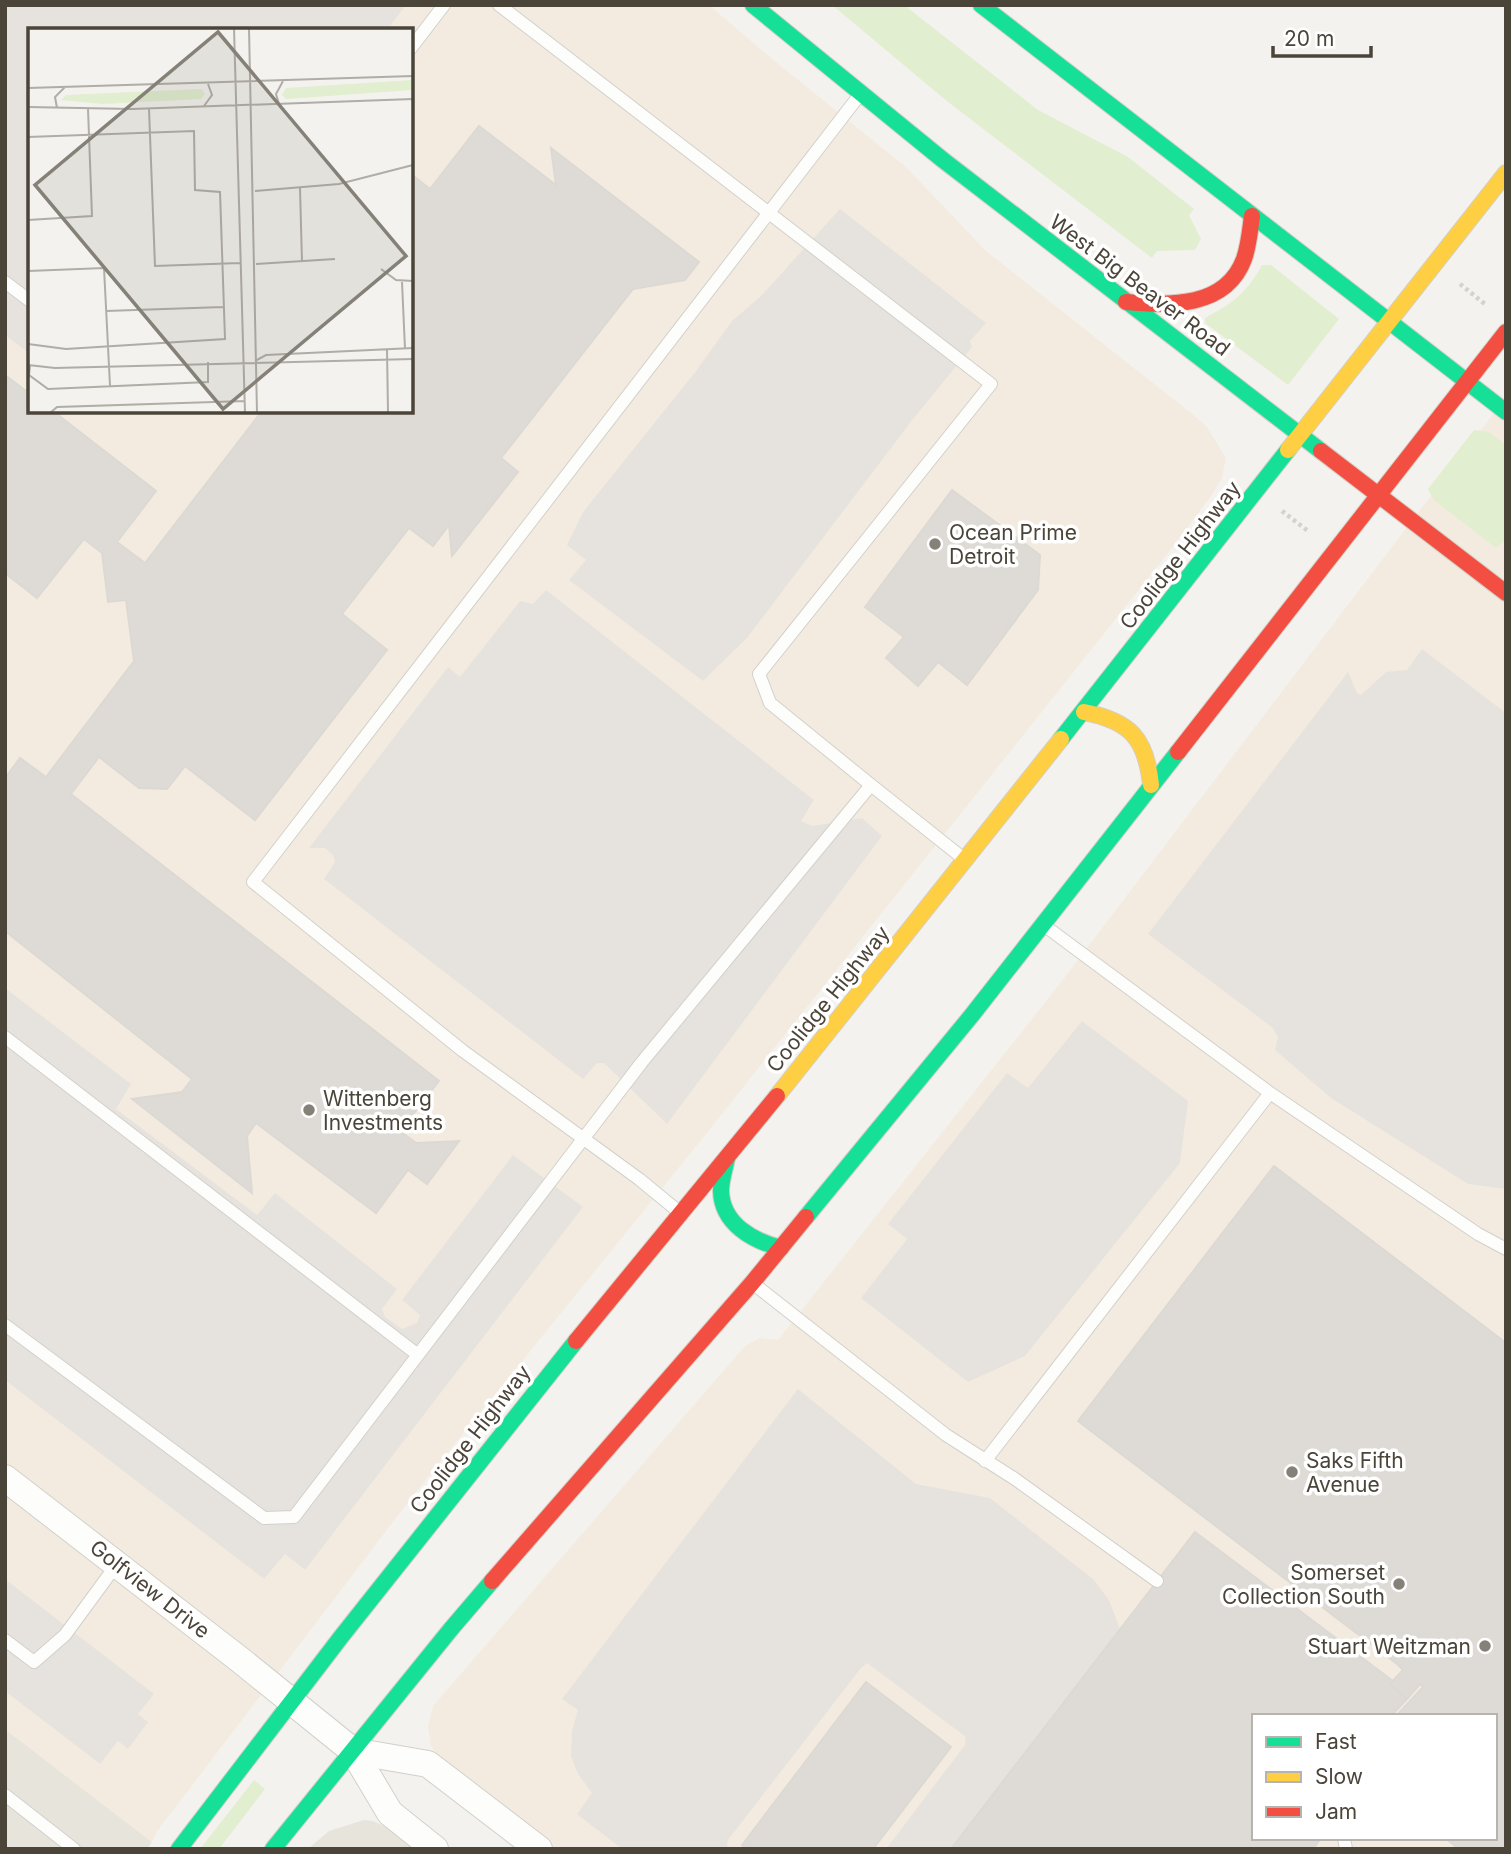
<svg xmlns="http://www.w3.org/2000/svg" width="1511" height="1854" font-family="Inter,sans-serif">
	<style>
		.residential { fill: #e7e4dc }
		.commercial { fill: #f3ebdf; fill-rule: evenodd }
		.green { fill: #e1eecf }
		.parking { fill: #e6e3df }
		.building { fill: #dedbd6; stroke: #dcd9d4; stroke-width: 2 }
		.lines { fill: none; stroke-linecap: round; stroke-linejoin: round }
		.lane-casing { stroke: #d2d0cb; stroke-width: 14 }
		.street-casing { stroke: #d2d0cb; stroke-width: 28 }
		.fast-casing { stroke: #d3cfc5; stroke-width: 18 }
		.slow-casing { stroke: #d3cfc5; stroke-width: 18 }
		.jam-casing { stroke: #d3cfc5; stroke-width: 18 }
		.path { stroke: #d3d2cc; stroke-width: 4.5; stroke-dasharray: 3.5 3.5; stroke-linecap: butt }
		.lane { stroke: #fdfdfc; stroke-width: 12 }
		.street { stroke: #fdfdfc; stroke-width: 26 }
		.fast { stroke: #16e098; stroke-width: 16 }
		.slow { stroke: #ffcf43; stroke-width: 16 }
		.jam { stroke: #f24e42; stroke-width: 16 }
		.poi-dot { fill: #868178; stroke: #fff; stroke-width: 2.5 }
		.labels { text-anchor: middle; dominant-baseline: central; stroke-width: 7; stroke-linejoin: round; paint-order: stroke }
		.street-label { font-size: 21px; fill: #4b4439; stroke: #fff }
		.poi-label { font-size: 21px; fill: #4b4439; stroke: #fff; text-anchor: start }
		.inset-road { fill: none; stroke: #b0aca6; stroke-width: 2 }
		.view { fill: #868178; fill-opacity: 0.15; stroke: #868178; stroke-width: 3.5 }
		.inset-edge { fill: none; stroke: #4b4439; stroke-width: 3.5 }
	</style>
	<rect width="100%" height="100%" fill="#f4f2ee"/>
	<path class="residential" d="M5 1729 152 1842 147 1849H5Z
		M364 1820 373 1821 390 1829 415 1849H308L329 1831Z"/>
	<path class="commercial" d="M5 5H709L771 58 906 167 986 251 1196 417 1207 427 1226 458 1222 478 1211 496 1176 543 710 1129 412 1497 158 1830 152 1842 5 1729ZM30 30H411V411H30Z
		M1506 397V1849H554L443 1763 431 1746 428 1727 433 1706 745 1346 760 1338 778 1340 1058 986ZM1254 1716H1495V1838H1254Z"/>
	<path class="green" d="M832 5H904L1038 110 1128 157 1194 209 1189 215 1201 239 1195 250 1157 251 1152 258 948 102Z
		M1262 265H1271L1339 319 1288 385 1205 323V318C1233 303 1246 294 1262 265Z
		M1474 430 1489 432 1506 445V539L1496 548 1434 500 1428 489Z
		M254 1780 265 1789 219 1849H200Z"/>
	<path class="parking" d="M5 5H406L387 30H30V354L5 335Z
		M840 209 986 323 970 341 972 347 913 419 747 638 703 681 569 580 586 560 567 545 583 512 696 371 732 321 761 296Z
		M546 590 814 800 801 821 812 826 862 818 882 836 667 1124 604 1063H597L583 1079 324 879 335 862 333 855 325 848H309L448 667 460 677 520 601 533 604Z
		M1422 649 1506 713V1189L1468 1184 1331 1098 1275 1050 1278 1037 1273 1028 1148 934 1348 672 1357 693 1361 695 1386 672 1407 670Z
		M5 988 131 1084 116 1109 257 1215 275 1193 397 1289 382 1309 385 1317 402 1329 417 1323 420 1315 402 1300 513 1155 583 1207 305 1570 285 1554 264 1579 5 1380Z
		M1082 1021 1188 1101 1180 1163 1025 1356 968 1382 861 1298 907 1239 888 1224 1007 1073 1028 1088Z
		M798 1389 916 1484 990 1498 1093 1579 1109 1600 1120 1629 951 1849H886L965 1745 966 1737 867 1663 861 1668 728 1840 727 1846 730 1849H622L577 1814 592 1793 578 1774 571 1756 572 1731 578 1710 562 1699Z
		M5 1579 154 1694 138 1714 148 1722 128 1749 118 1741 100 1764 5 1691Z"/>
	<path class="building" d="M479 126 556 185 551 148 699 262 685 280 633 289 501 458 518 472 452 556 449 525 433 546 409 528 342 614 387 650 255 820 185 766 167 789 139 788 99 757 71 794 439 1081 400 1131 416 1143 459 1141 427 1184 408 1170 376 1213 256 1123 247 1136 252 1193 132 1099 182 1092 192 1079 5 931V778L20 758 46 777 134 661 126 600 108 602 102 553 84 539 37 598 5 573V375L30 394V411H53L156 491 117 542 145 563 262 411H411V174L430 189Z
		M952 490 1040 555 1038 590 967 685 938 662 918 686 886 658 904 637 865 607Z
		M1274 1166 1506 1343V1849H1459L1445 1838H1495V1716H1396L1423 1687 1420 1684 1407 1699 1390 1684 1403 1670 1397 1664 1078 1421Z
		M1195 1532 1393 1681 1390 1684 1407 1699 1391 1716H1254V1838H1321L1313 1849H951Z
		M866 1682 951 1747 873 1849H747L742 1845Z"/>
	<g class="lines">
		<g class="lane-casing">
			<path id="lane" d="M411 48 444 5
				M5 282 30 301
				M871 785 964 859
				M1045 926 1270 1093 1478 1234 1506 1249
				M5 1037 418 1355
				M678 1211 639 1179 463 1051 253 882 858 97
				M755 1285 946 1435 1015 1479 1157 1581
				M5 1325 264 1518 294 1517 642 1062 871 785 770 703 759 674 991 384 499 5
				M985 1461 1270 1093
				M5 1640 34 1662 65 1635 117 1564
				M5 1795 74 1849
				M1344 1838 1346 1849"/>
		</g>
		<g class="street-casing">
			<path id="street" d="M5 1478 239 1659 353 1751 390 1813 435 1849
				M353 1751 428 1764 539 1849"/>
		</g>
		<g class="fast-casing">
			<path id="fast" d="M753 5 943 160 1321 451
				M981 5 1506 412
				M1061 739 1288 450
				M727 1158C725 1169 721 1180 721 1191 722 1224 753 1241 781 1248
				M806 1217 972 1015 1178 752
				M179 1849 341 1637 576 1341
				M273 1849 451 1629 492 1581"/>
		</g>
		<g class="slow-casing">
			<path id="slow" d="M1288 450 1506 173
				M1084 712C1130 721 1146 738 1151 785
				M777 1096 1061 739"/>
		</g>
		<g class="jam-casing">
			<path id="jam" d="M1126 302C1169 306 1226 308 1244 259 1249 245 1250 230 1252 216
				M1321 451 1506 593
				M1178 752 1506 332
				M576 1341 777 1096
				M492 1581 752 1283 806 1217"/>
		</g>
		<path class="path" d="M1460 284 1486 305
			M1282 511 1308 531"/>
		<use href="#lane" class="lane"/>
		<use href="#street" class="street"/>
		<use href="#fast" class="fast"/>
		<use href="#slow" class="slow"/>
		<use href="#jam" class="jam"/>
	</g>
	<g class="poi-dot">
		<circle cx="935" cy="544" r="7"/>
		<circle cx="309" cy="1110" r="7"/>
		<circle cx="1292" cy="1472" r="7"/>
		<circle cx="1399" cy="1584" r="7"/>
		<circle cx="1485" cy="1646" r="7"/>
	</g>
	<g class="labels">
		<g class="street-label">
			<text transform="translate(1140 285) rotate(37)">West Big Beaver Road</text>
			<text transform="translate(1180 555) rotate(-52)">Coolidge Highway</text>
			<text transform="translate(828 999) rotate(-51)">Coolidge Highway</text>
			<text transform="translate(470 1439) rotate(-52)">Coolidge Highway</text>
			<text transform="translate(150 1589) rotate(38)">Golfview Drive</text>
		</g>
		<g class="poi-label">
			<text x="949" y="532">Ocean Prime<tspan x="949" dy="24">Detroit</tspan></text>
			<text x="323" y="1098">Wittenberg<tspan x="323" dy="24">Investments</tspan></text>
			<text x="1306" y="1460">Saks Fifth<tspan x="1306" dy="24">Avenue</tspan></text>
			<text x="1385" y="1572" text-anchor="end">Somerset<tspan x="1385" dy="24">Collection South</tspan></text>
			<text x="1471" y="1646" text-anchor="end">Stuart Weitzman</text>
		</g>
	</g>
	<g transform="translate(28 28)">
		<rect width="385" height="385" fill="#f4f2ee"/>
		<path d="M385 52V62L258 71 254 67 258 60ZM173 61 177 66 173 71 75 76 33 72 38 67Z" fill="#e1eecf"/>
		<path class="inset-road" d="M206 0 217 385M221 0 229 385M0 60 385 48M251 76 248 66 255 53M176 78 184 67 180 56M0 79 104 81 385 71M29 80 27 69 37 59M121 81 127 238 212 235M0 109 166 103 167 162 192 164 197 311 38 321 0 316M272 160 274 234M227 163 311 156 385 137M0 192 64 188 60 81M228 236 307 231M353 241 368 252 385 253M0 243 76 240 82 358M374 254 377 321M78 283 195 279M359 321 360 385M227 333 238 327 385 320M0 337 27 340 385 331M2 338 1 347 20 361 180 354V334M22 385 29 379 217 373"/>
		<path class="view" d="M190 4 378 228 195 381 7 157Z"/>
		<rect width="385" height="385" class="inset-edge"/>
	</g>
	<rect width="1511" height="1854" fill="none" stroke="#4b4439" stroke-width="14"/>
	<rect x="1252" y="1714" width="245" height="126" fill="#ffffff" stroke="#b7b4b0" stroke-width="2"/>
	<rect x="1266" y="1737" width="35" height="10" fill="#16e098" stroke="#b7b4b0" stroke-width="2"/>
	<text x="1315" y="1749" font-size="21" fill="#4b4439">Fast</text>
	<rect x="1266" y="1772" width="35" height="10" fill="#ffcf43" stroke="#b7b4b0" stroke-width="2"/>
	<text x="1315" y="1784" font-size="21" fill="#4b4439">Slow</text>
	<rect x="1266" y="1807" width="35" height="10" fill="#f24e42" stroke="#b7b4b0" stroke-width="2"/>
	<text x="1315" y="1819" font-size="21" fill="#4b4439">Jam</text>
	<path d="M1273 46v10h98v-10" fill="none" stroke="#4b4439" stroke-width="3.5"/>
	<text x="1284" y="46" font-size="21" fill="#4b4439" stroke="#ffffff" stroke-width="5" paint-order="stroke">20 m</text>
</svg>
